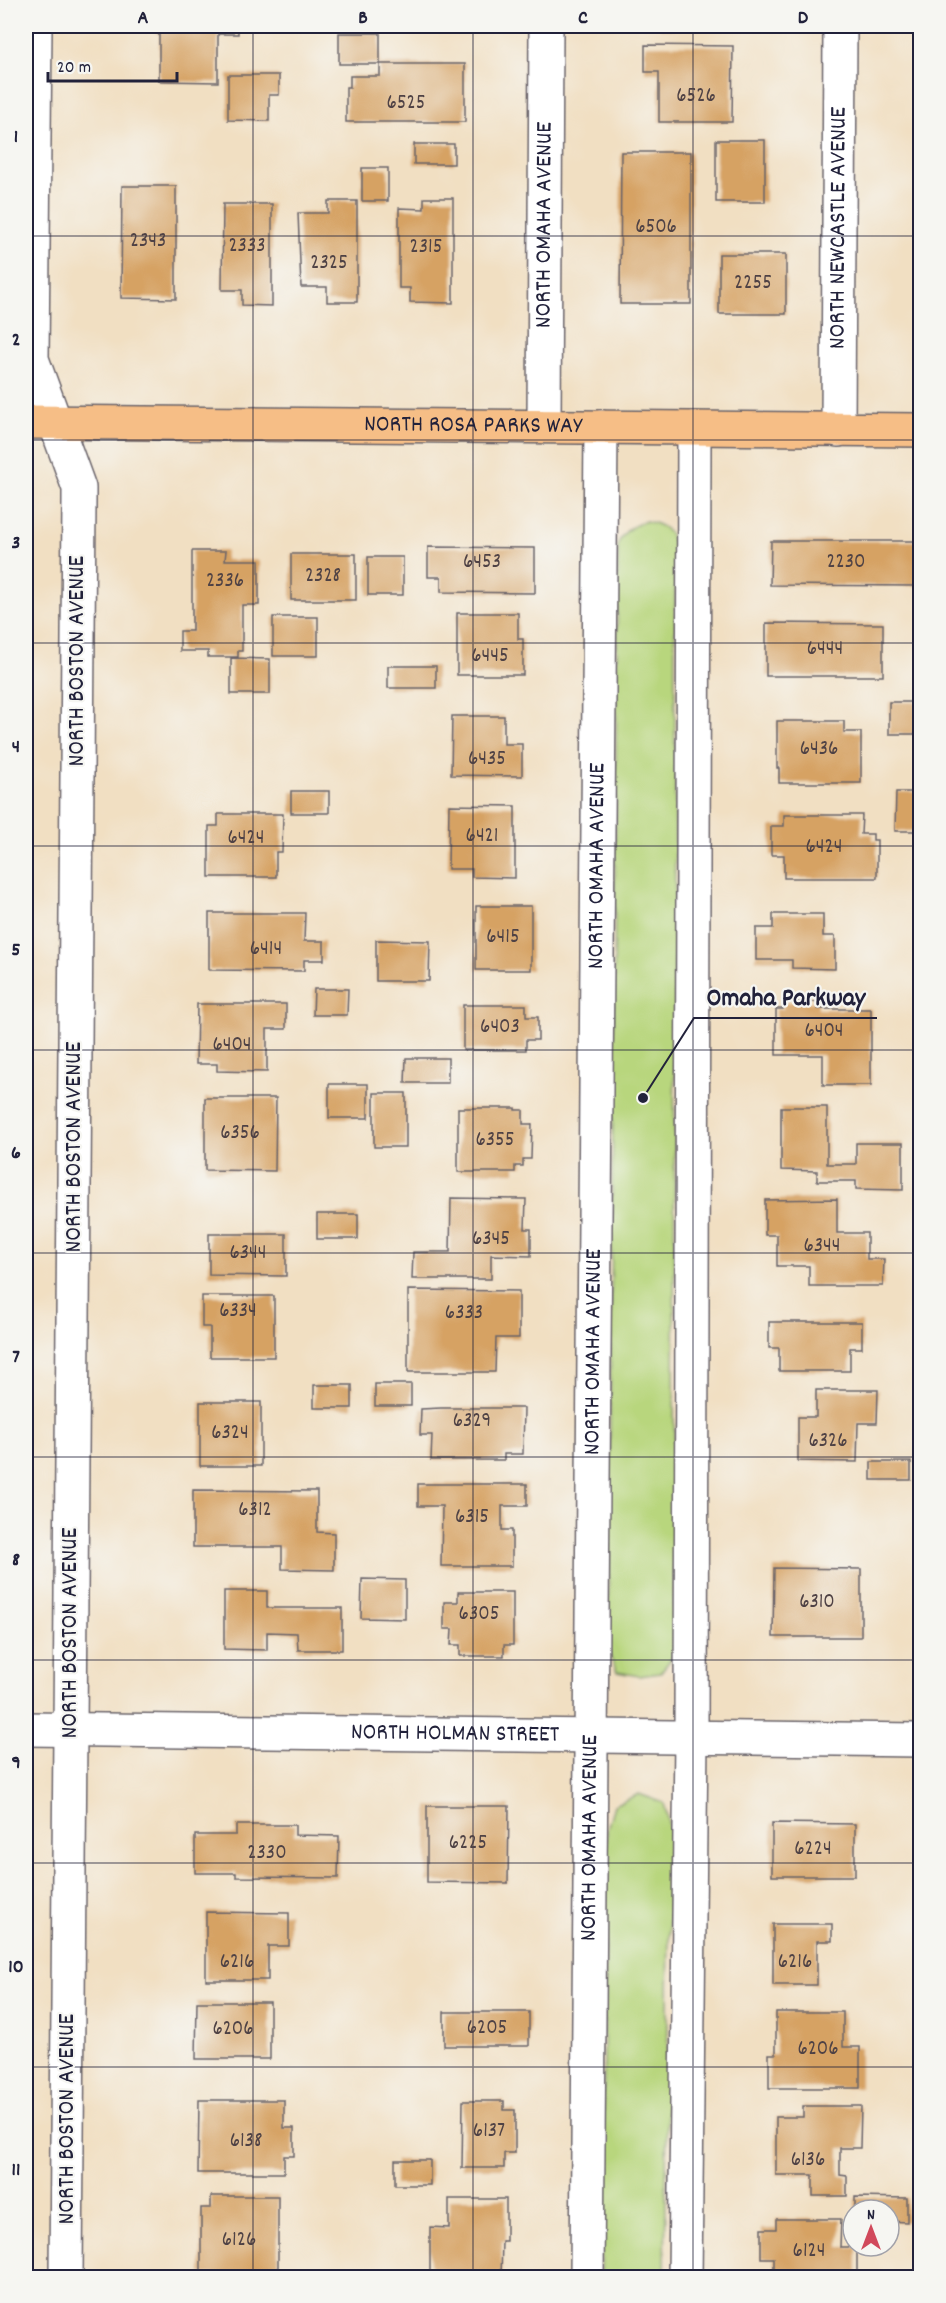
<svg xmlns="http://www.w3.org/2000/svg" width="946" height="2303" font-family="Dekko,sans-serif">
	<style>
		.green { fill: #b8d67d; stroke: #6d7c5c; stroke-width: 1.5 }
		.building { fill: #d6a263 }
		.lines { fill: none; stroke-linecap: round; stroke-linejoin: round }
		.minor-casing { stroke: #6a646a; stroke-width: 36 }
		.major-casing { stroke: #6a646a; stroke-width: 36 }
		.minor { stroke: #fff; stroke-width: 33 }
		.major { stroke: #f6be86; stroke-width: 33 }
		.grid { fill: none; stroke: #22223b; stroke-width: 1.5; stroke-opacity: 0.55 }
		.labels { text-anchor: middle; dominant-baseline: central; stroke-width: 4.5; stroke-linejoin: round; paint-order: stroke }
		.number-label { font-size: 21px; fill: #4f4245 }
		.street-label { font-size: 24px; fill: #22223b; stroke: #f6f6f2 }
		.leader { fill: none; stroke: #22223b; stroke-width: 2 }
		.callout-dot { fill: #22223b; stroke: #f6f6f2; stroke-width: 2 }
		.callout-label { font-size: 26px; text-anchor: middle; font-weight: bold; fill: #22223b; stroke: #f6f6f2; stroke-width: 4.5; stroke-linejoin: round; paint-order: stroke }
		.neatline { fill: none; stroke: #22223b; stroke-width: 2 }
		.grid-label { font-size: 20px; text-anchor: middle; font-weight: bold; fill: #22223b }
	</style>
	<rect width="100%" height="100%" fill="#f6f6f2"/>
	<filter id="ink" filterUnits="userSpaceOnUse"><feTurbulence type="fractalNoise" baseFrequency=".0167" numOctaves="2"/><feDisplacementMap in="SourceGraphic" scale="12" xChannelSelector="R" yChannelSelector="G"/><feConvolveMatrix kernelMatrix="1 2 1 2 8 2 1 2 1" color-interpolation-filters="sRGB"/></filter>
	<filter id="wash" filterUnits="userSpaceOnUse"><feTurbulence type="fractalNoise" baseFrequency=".008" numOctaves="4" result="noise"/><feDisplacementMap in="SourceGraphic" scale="24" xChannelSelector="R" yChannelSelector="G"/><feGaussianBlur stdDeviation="1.35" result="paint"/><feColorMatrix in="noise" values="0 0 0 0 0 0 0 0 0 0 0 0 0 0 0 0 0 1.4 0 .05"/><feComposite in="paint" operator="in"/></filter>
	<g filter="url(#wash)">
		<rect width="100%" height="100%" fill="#f1dfc2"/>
		<path class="green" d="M646 521C664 525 667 528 675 544L674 1655 660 1673 639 1676 617 1672 608 1652 618 544C624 530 632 526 646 521Z
			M639 1794 664 1803 670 1831 665 2277 601 2278 607 1829 614 1805Z"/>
		<g id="blocks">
			<path class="building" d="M155 26H238V34H218V82L159 81V33H155Z
				M661 26H728V29H661Z
				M339 33H380V64H465V122H346V87H350V76H380V64H339Z
				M645 45 733 46 732 122H659V72H645Z
				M228 75H279V95H269V121L228 120Z
				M716 140H765V202H716Z
				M414 144H454V164H414Z
				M621 152H691V304H620Z
				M362 168H388V201H362Z
				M122 186H176V299L121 298Z
				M424 198H453V303L410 302V288H399V208L424 209Z
				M328 201H357V302H327V287H301L298 213H328Z
				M223 204H272V306L242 305V290H222Z
				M719 254H786V314H719Z
				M771 541H920V586L770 585Z
				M428 547 535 548V593L441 592V577H428Z
				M192 551H226L225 560H259V605H242V651H238V657H208V651H180V631H192Z
				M291 554H356V600H291Z
				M368 557H403V595H368Z
				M457 613H518V639H523V675H457Z
				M273 617H318V656H273Z
				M766 623 883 624V676H766Z
				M231 658 270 659V694H231Z
				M388 666H436V688H388Z
				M889 702H920V734H889Z
				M452 716H504V744H522V776L451 775Z
				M777 721H844V732H861V783H779V768H777Z
				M291 791H329V813H291Z
				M896 792H920V831H895Z
				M449 805 515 806V878L472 877V869H448Z
				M218 814H283L282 852H276V877H209V826H218Z
				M784 815H862L861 834H873V840H877V878H784V855H771V826H784Z
				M476 906H531V970H476Z
				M209 913H305L304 941H324V960H304V971L209 970Z
				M773 914H823V936H835V969L792 968V960H756V928H773Z
				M376 940 430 941 429 981H376Z
				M314 989H348L347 1015H313Z
				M783 1002H818V1009H871V1085H823V1055H776V1009H783Z
				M197 1004H286V1029H267V1072L217 1071V1064H196Z
				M463 1005H526V1017H538V1040H526V1050H463Z
				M406 1058H448V1083H405Z
				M329 1084H368V1118H329Z
				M374 1093H406V1147H374Z
				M205 1098H276L275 1171 205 1170Z
				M781 1107H827V1164H856V1143H903V1190L856 1189V1181H817V1171L781 1170Z
				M458 1108H515V1110H523V1124H532L531 1159H523V1166H515V1172H458Z
				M451 1198 526 1199 525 1229H531V1256L491 1255V1279H412L413 1252H450Z
				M837 1199V1233H867V1259H884L883 1286H809V1266H777V1235H765V1200Z
				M317 1214H358V1239H317Z
				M209 1234H286V1276L209 1275Z
				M408 1290 519 1291V1338H496L495 1372H408Z
				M202 1296H274V1357H210V1327H202Z
				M769 1322H862V1348H850V1371H779V1348H769Z
				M375 1384H411V1406H375Z
				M314 1385H352V1408H314Z
				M816 1390H878L877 1423H858L857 1462 798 1461V1417H816Z
				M200 1402H261V1466H200Z
				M441 1408H524L523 1454H504V1460H431L432 1435H420L421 1409Z
				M871 1462H911V1480H871Z
				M418 1484H527V1506H502V1530H512V1566H441L442 1506H418Z
				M193 1490 317 1491V1532L334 1533V1570L282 1569V1547H193Z
				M774 1568 861 1569V1637H773Z
				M362 1579 405 1580V1619L361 1618Z
				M224 1591H267V1608H342V1650H298L297 1633 267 1632V1650L224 1649Z
				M458 1592H513V1645H504V1656H460V1645H451L452 1629H444V1602H458Z
				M427 1806H509L508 1883 427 1882Z
				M772 1823 855 1824V1876H772Z
				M236 1825H295V1835L339 1836 338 1878 236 1877V1873H195V1835H236Z
				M206 1912 289 1913V1946H268V1980H206Z
				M773 1924H832V1941H817V1985H773Z
				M197 2002H270V2059H196Z
				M444 2012H529V2046H444Z
				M776 2012H843V2047H860V2088H769V2054H776Z
				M199 2100H284V2128H294V2156H284V2173H198Z
				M463 2101H504V2110H515V2153H504V2168H462Z
				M803 2106H861L860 2148H840V2175L847 2176V2196H813V2175H776V2117H803Z
				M395 2160H430V2185H395Z
				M211 2196H278V2275L201 2274V2208H211Z
				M855 2197 907 2198V2222L889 2221V2210H855Z
				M449 2199H506V2241H502L501 2278H430V2227L449 2228Z
				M776 2219H841L840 2247H857V2275L774 2274V2258H761V2229H776Z"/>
		</g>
	</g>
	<g filter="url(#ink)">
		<use href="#blocks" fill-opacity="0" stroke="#6a646a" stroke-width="1.5"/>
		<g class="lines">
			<g class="minor-casing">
				<g id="minor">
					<path d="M35 26 32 359 79 488V500L66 2278"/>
					<path id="s1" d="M544 426 546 26"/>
					<path id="s2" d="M838 430 840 26"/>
					<path id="s3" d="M26 1729 920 1740"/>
					<path id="s4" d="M587 2278 601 427"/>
					<path d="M685 2278 691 1738 694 428"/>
				</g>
			</g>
			<g class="major-casing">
				<g id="major">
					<path id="s5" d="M26 422 920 430"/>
				</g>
			</g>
			<use href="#minor" class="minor"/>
			<use href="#major" class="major"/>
		</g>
	</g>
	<path class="grid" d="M253 26V2278M473 26V2278M693 26V2278M26 236H920M26 440H920M26 643H920M26 846H920M26 1050H920M26 1253H920M26 1457H920M26 1660H920M26 1863H920M26 2067H920"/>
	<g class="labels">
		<g class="number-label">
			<text x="696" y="97">6526</text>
			<text x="406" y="104">6525</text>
			<text x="656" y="228">6506</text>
			<text x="148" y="242">2343</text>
			<text x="247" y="247">2333</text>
			<text x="426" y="248">2315</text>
			<text x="329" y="264">2325</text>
			<text x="753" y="284">2255</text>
			<text x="482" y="563">6453</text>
			<text x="846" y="563">2230</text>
			<text x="323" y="577">2328</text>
			<text x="225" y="582">2336</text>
			<text x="825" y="650">6444</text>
			<text x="490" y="657">6445</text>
			<text x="819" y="750">6436</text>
			<text x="487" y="760">6435</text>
			<text x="482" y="837">6421</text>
			<text x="246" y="839">6424</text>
			<text x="824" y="848">6424</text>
			<text x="503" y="938">6415</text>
			<text x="266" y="950">6414</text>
			<text x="500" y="1028">6403</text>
			<text x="824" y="1032">6404</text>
			<text x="232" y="1046">6404</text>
			<text x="240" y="1134">6356</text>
			<text x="495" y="1141">6355</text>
			<text x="491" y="1240">6345</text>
			<text x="822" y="1247">6344</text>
			<text x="248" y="1254">6344</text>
			<text x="238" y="1312">6334</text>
			<text x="464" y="1314">6333</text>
			<text x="472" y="1422">6329</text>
			<text x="230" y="1434">6324</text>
			<text x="828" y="1442">6326</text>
			<text x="255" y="1511">6312</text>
			<text x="472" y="1518">6315</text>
			<text x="817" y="1603">6310</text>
			<text x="479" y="1615">6305</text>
			<text x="468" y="1844">6225</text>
			<text x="813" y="1850">6224</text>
			<text x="267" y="1854">2330</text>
			<text x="237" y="1963">6216</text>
			<text x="795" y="1963">6216</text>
			<text x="487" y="2029">6205</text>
			<text x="233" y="2030">6206</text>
			<text x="818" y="2050">6206</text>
			<text x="489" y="2132">6137</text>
			<text x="246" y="2142">6138</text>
			<text x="808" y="2161">6136</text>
			<text x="239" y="2241">6126</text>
			<text x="809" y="2252">6124</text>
		</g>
		<g class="street-label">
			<text stroke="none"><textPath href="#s1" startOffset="201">NORTH OMAHA AVENUE</textPath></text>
			<text stroke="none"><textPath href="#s2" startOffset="202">NORTH NEWCASTLE AVENUE</textPath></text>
			<text stroke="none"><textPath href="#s5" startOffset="447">NORTH ROSA PARKS WAY</textPath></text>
			<text transform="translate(78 661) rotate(-90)">NORTH BOSTON AVENUE</text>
			<text stroke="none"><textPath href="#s4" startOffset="1412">NORTH OMAHA AVENUE</textPath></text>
			<text transform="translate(75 1147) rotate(-90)">NORTH BOSTON AVENUE</text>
			<text stroke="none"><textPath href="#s4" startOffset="926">NORTH OMAHA AVENUE</textPath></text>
			<text transform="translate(71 1633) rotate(-90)">NORTH BOSTON AVENUE</text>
			<text stroke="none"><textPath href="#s3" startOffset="429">NORTH HOLMAN STREET</textPath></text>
			<text stroke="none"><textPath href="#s4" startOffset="440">NORTH OMAHA AVENUE</textPath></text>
			<text transform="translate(68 2119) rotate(-90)">NORTH BOSTON AVENUE</text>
		</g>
	</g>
	<path class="leader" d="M643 1098L694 1018H877"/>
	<circle class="callout-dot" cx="643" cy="1098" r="6"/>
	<g class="callout-label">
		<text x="786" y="1005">Omaha Parkway</text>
	</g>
	<rect width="946" height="2303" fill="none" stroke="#f6f6f2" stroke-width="66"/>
	<g transform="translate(871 2228)"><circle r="28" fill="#f6f6f2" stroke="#a1a1a9" stroke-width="1.5"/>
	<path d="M0-4.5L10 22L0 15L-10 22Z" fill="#d1495b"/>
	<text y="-9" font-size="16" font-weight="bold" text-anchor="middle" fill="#22223b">N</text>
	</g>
	<path d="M48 72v9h129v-9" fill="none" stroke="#22223b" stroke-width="3"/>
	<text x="57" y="72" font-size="18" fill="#22223b" stroke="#f6f6f2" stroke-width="4.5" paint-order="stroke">20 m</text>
	<rect x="33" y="33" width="880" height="2237" class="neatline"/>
	<g class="grid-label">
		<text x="143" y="23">A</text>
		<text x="363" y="23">B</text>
		<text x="583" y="23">C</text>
		<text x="803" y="23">D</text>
		<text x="16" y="142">1</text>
		<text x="16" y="345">2</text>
		<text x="16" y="548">3</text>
		<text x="16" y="752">4</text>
		<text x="16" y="955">5</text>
		<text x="16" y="1158">6</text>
		<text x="16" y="1362">7</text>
		<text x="16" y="1565">8</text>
		<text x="16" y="1768">9</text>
		<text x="16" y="1972">10</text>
		<text x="16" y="2175">11</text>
	</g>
</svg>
